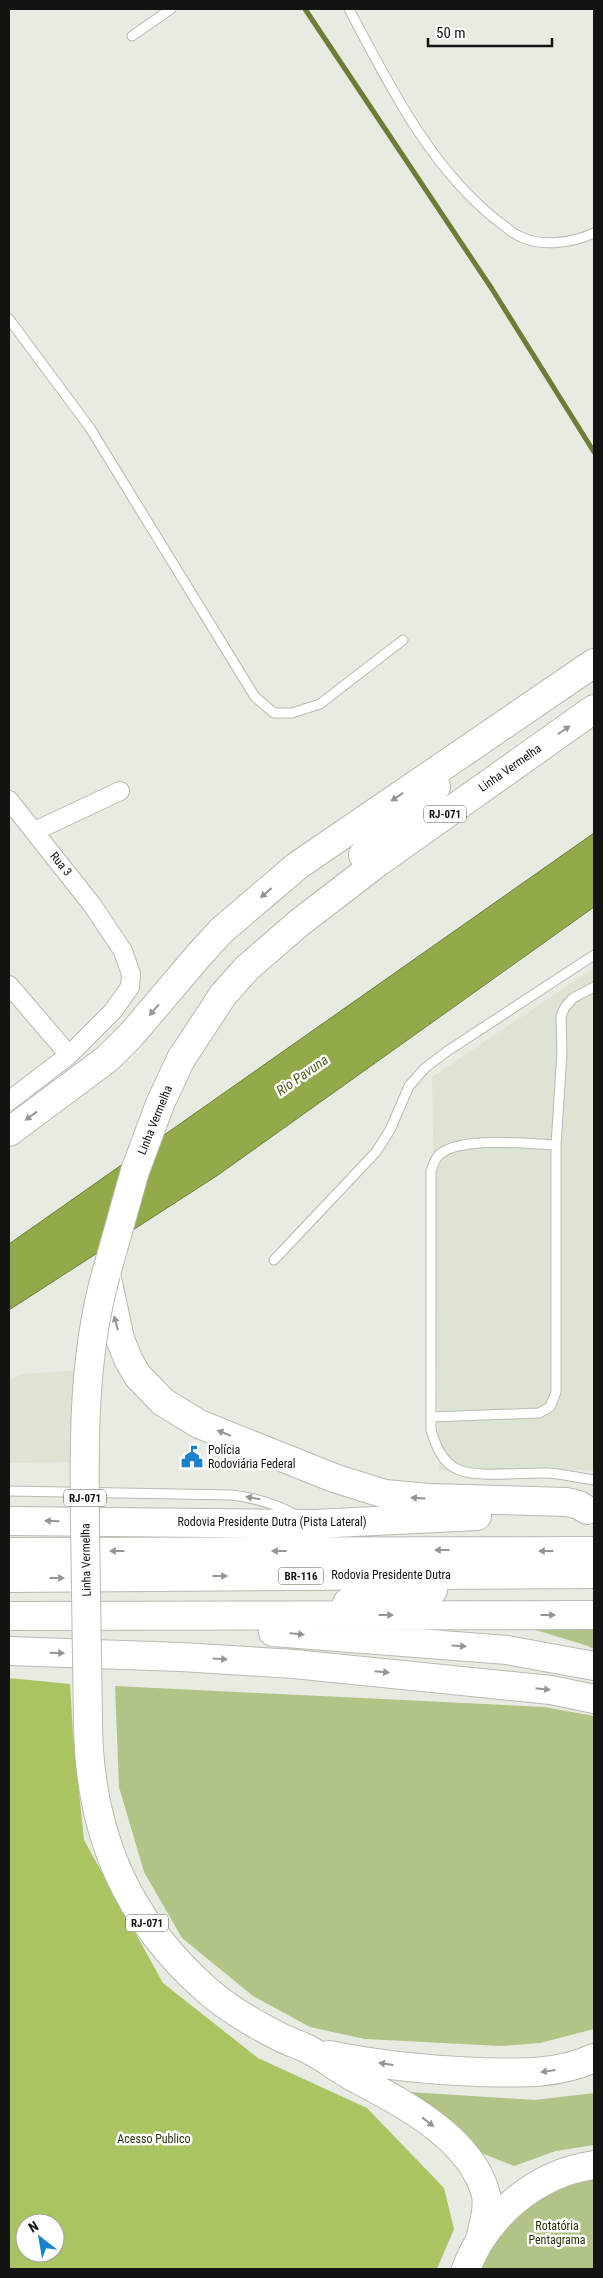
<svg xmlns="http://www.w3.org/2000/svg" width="603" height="2278" font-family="'Roboto Condensed',sans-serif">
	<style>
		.built { fill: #dee4d3 }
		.green { fill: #b1c385 }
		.forest { fill: #aac462; fill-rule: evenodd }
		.water { fill: #92aa49; stroke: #6c7d38 }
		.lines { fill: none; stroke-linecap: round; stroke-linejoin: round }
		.stream { stroke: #6c7d38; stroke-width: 5 }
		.lane-casing { stroke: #b7bab1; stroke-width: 11 }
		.street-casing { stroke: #b7bab1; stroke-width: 20 }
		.primary-casing { stroke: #b7bab1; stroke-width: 30 }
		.highway-casing { stroke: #b7bab1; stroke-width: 30 }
		.lane { stroke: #fff; stroke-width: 9 }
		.street { stroke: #fff; stroke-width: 18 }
		.primary { stroke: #fff; stroke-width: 28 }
		.highway { stroke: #fff; stroke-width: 28 }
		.highway-bridge-casing { stroke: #b7bab1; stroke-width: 30; stroke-linecap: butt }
		.highway-bridge { stroke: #fff; stroke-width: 28 }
		.oneway { fill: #959594 }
		.labels { text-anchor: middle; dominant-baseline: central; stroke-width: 5; stroke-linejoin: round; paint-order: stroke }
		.shield { fill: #fff; stroke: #5a5a58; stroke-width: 1 }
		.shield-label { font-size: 11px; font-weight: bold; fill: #131411 }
		.street-label { font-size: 12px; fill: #131411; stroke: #fff }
		.poi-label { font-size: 12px; fill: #131411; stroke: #fff; text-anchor: start }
		.park-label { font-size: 12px; fill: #283208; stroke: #fff }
		.water-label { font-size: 14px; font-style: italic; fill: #4f5f1a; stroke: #fff }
	</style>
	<rect width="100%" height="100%" fill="#e8ebe2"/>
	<path class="built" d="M594 968V1470L439 1471 432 1077Z
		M79 1370 72 1462 9 1463V1380L22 1374Z"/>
	<path class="green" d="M526 1627 594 1630V1649L588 1646Z
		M115 1686 544 1707 594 1716V2029L540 2043 502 2046 365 2039 310 2027 253 1996 182 1938 144 1872 119 1787Z
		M410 2092 535 2100 594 2093V2145L556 2151 514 2166 479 2152Z
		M594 2179V2269H481L493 2242 526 2207 568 2184Z"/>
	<path class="forest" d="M9 1678 70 1684 73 1734 84 1840 163 1983 258 2058 367 2108 444 2188 454 2229 437 2269H9ZM25 2223H55V2253H25Z"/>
	<path class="water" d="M594 833V907L218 1175 9 1310V1244Z"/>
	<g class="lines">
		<path class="stream" d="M305 9 492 289 594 452"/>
		<g class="lane-casing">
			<path id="lane" d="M349 9C388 83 431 170 499 222 505 226 511 232 517 235 540 248 572 243 594 233
				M132 36 171 9
				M9 319 90 428 255 697 274 713H292L320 704 403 640
				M556 1145C527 1144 462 1136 440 1154 435 1158 433 1165 431 1171V1430C436 1446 442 1463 459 1470 478 1478 525 1472 548 1473 563 1474 579 1478 594 1480
				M274 1260 376 1152 390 1130 409 1086 425 1068 446 1052 594 955
				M431 1417 539 1413 550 1407 556 1392V1145L562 1052 561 1016 565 1007 573 998 594 987
				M9 1491 232 1495C257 1498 276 1504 298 1516"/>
		</g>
		<g class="street-casing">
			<path id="street" d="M9 800 93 906 123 951 131 974 130 987 113 1011 69 1055 9 1101
				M35 831 120 791
				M9 985 69 1055"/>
		</g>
		<g class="primary-casing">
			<path id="primary" d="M466 2269C486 2215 537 2173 594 2165"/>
		</g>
		<g class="highway-casing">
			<path id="highway" d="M363 855 436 787
				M9 1132 107 1059 132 1034 199 955 222 930 297 866 594 663
				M587 1510 579 1505 567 1502 429 1498 385 1494 334 1478 199 1424 163 1402 137 1375 128 1359 120 1339 106 1274 135 1171 160 1104 181 1059 223 995 247 968 299 923 377 863 594 709
				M9 1521 314 1524 477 1516
				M9 1552 594 1551
				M9 1578 594 1574
				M347 1603 383 1596 433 1590
				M9 1616 594 1615
				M273 1632 507 1650 594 1666
				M9 1651 181 1657 294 1664 551 1690 594 1699
				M88 1723C89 1832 126 1920 209 1992 231 2011 256 2025 282 2038 292 2043 304 2046 313 2052 328 2060 340 2070 355 2078 402 2103 472 2138 486 2195 489 2210 483 2225 480 2240
				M329 2055C378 2065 428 2070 478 2072 518 2073 557 2075 594 2058"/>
		</g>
		<use href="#lane" class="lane"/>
		<use href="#street" class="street"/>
		<use href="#primary" class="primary"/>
		<use href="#highway" class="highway"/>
		<g class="highway-bridge-casing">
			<path id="highway-bridge" d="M88 1723C87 1657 86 1592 85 1526 84 1441 83 1357 106 1274"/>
		</g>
		<use href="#highway-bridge" class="highway-bridge"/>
	</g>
	<defs><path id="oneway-solid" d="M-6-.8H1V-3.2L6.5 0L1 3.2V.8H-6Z" transform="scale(1.25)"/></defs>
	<g class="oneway">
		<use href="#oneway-solid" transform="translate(564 730) rotate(-35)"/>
		<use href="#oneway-solid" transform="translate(397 797) rotate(146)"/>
		<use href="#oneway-solid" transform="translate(266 893) rotate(139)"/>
		<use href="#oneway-solid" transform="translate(154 1010) rotate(131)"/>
		<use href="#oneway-solid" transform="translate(31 1116) rotate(144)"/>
		<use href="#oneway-solid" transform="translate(116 1323) rotate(-105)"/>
		<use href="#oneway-solid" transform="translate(224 1433) rotate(-158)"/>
		<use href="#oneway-solid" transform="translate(253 1498) rotate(-170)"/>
		<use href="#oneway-solid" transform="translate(418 1498) rotate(-176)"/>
		<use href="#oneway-solid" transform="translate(52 1521) rotate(-179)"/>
		<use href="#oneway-solid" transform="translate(442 1550) rotate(180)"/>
		<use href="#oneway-solid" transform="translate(117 1551) rotate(180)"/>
		<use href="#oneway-solid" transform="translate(279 1551) rotate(180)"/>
		<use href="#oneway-solid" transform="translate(546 1551) rotate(-180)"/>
		<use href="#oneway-solid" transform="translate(220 1576)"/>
		<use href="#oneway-solid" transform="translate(57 1578)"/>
		<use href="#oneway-solid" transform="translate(386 1615)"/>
		<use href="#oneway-solid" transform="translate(548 1615)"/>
		<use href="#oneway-solid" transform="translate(297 1634) rotate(5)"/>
		<use href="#oneway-solid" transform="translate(459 1646) rotate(4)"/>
		<use href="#oneway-solid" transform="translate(57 1653) rotate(2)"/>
		<use href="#oneway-solid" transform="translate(220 1659) rotate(4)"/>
		<use href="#oneway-solid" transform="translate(382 1672) rotate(5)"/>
		<use href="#oneway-solid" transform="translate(543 1689) rotate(6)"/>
		<use href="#oneway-solid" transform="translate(386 2064) rotate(-172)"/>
		<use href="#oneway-solid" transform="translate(548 2071) rotate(172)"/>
		<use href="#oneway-solid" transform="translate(428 2122) rotate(38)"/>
	</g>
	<defs>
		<g id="civic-bare" transform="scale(1.725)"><path d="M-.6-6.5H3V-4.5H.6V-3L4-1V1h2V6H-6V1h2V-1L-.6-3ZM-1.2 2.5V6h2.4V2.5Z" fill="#1a82cd" stroke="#fff" stroke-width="2.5" paint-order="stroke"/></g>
	</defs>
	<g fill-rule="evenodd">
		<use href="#civic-bare" x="192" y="1457"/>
	</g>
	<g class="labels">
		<g class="shield">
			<rect x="424" y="805.5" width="42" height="17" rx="4"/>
			<rect x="64" y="1489.5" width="42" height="17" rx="4"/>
			<rect x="278.5" y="1567.5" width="45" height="17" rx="4"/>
			<rect x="126" y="1914.5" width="42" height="17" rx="4"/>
		</g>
		<g class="shield-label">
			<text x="445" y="814">RJ-071</text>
			<text x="85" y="1498">RJ-071</text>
			<text x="301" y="1576">BR-116</text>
			<text x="147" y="1923">RJ-071</text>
		</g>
		<g class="street-label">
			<text transform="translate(510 768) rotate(-35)">Linha Vermelha</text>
			<text transform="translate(61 864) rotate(51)">Rua 3</text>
			<text transform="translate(155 1120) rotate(-68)">Linha Vermelha</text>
			<text x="272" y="1522">Rodovia Presidente Dutra (Pista Lateral)</text>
			<text transform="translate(86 1560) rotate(-91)">Linha Vermelha</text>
			<text x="391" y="1575">Rodovia Presidente Dutra</text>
		</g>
		<g class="poi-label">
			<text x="208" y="1450">Polícia<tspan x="208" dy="14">Rodoviária Federal</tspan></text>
		</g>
		<g class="park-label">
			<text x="154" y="2139">Acesso Publico</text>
			<text x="557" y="2226">Rotatória<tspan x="557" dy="14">Pentagrama</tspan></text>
		</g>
		<g class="water-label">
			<text transform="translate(302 1075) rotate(-35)">Rio Pavuna</text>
		</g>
	</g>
	<rect width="603" height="2278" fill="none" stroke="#131411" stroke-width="20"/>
	<g transform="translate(40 2238) rotate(329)"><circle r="24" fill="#ffffff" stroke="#a1a1a0"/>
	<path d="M0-4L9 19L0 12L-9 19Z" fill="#1a82cd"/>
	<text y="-8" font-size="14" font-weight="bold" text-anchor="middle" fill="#131411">N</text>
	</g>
	<path d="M428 38v8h124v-8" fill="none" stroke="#131411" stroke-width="2.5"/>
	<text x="436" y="38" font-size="15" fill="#131411" stroke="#ffffff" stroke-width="4" paint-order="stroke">50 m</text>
</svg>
